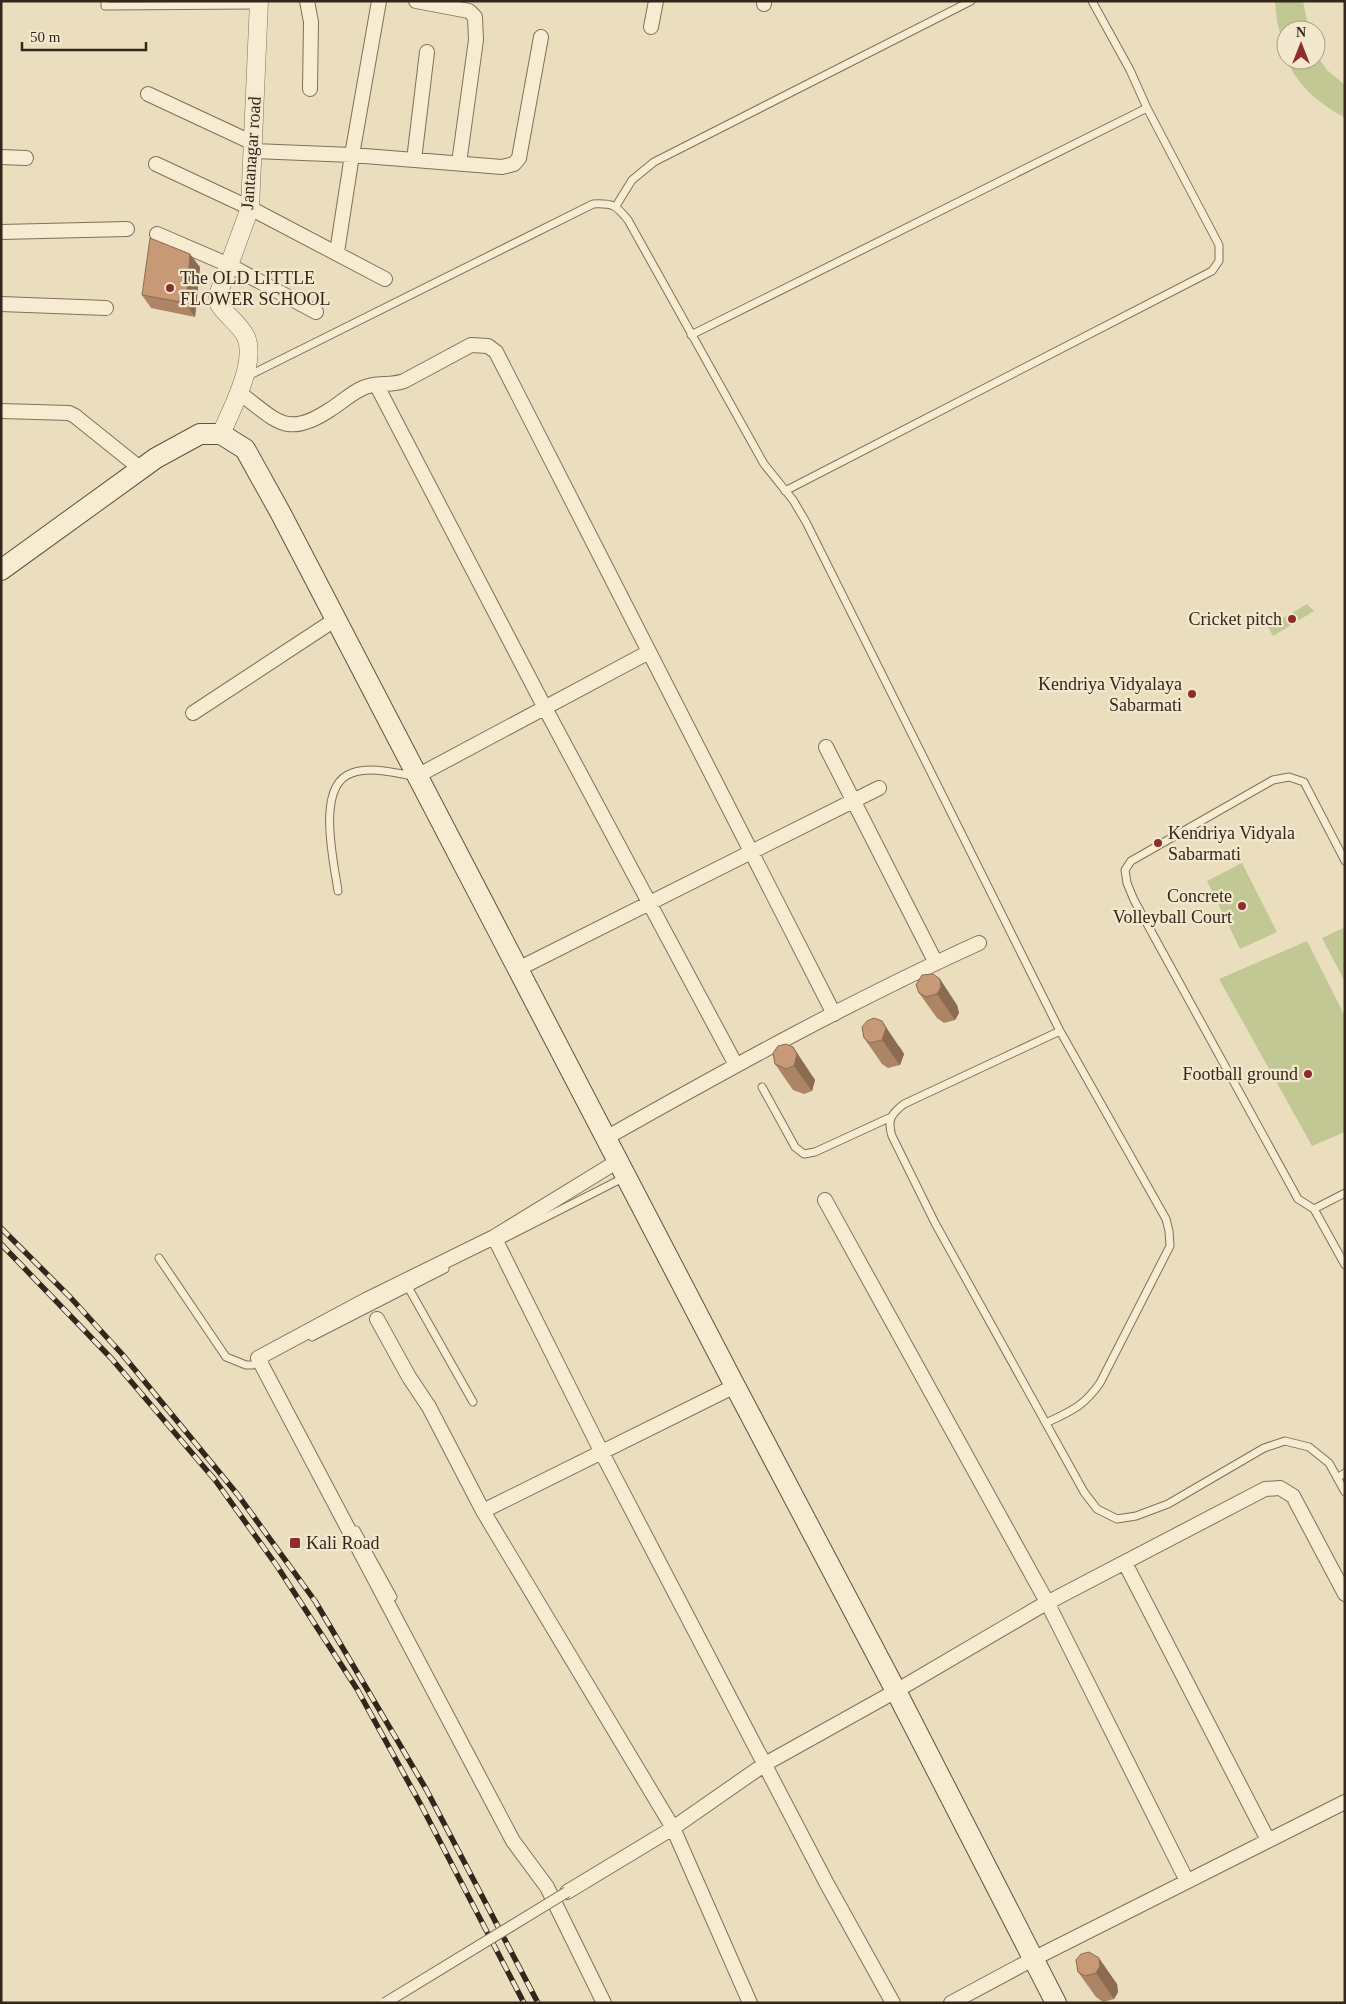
<svg xmlns="http://www.w3.org/2000/svg" width="1346" height="2004" font-family="'Times New Roman',serif">
	<style>
		.green { fill: #c2c894 }
		.lines { fill: none; stroke-linecap: round; stroke-linejoin: round }
		.service-casing { stroke: #836f59; stroke-width: 9 }
		.minor-casing { stroke: #836f59; stroke-width: 16 }
		.tertiary-casing { stroke: #836f59; stroke-width: 19 }
		.secondary-casing { stroke: #64503c; stroke-width: 22 }
		.service { stroke: #f7ecd2; stroke-width: 7 }
		.minor { stroke: #f7ecd2; stroke-width: 14 }
		.tertiary { stroke: #f7ecd2; stroke-width: 18 }
		.secondary { stroke: #f7ecd2; stroke-width: 20 }
		.rail-casing { stroke: #33271c; stroke-width: 5.5 }
		.rail { stroke: #f3e8ce; stroke-width: 4; stroke-dasharray: 11; stroke-linecap: butt }
		.pedestrian-bridge-casing { stroke: #836f59; stroke-width: 12; stroke-linecap: butt }
		.pedestrian-bridge { stroke: #f7ecd2; stroke-width: 10 }
		.wall { fill: #ac8466 }
		.shaded-wall { fill: #8c6b53 }
		.building { fill: #c89977; stroke: #8c6b53 }
		.poi-dot { fill: #8f2c2c; stroke: #f3e8ce; stroke-width: 2 }
		.labels { text-anchor: middle; dominant-baseline: central; stroke-width: 4.5; stroke-linejoin: round; paint-order: stroke }
		.street-label { font-size: 18px; fill: #33271c; stroke: #f3e8ce }
		.poi-label { font-size: 18px; fill: #33271c; stroke: #f3e8ce; text-anchor: end }
	</style>
	<rect width="100%" height="100%" fill="#ebdebf"/>
	<path class="green" d="M1275 1H1303L1309 30H1286V56L1277 22Z
		M1316 54 1327 70 1345 85V118C1320 104 1298 87 1287 60H1316Z
		M1307 604 1314 611 1273 636 1268 627Z
		M1242 863 1277 932 1240 949 1207 881Z
		M1345 927V982L1322 938Z
		M1307 941 1345 1016V1132L1312 1146 1219 979Z"/>
	<g class="lines">
		<g class="service-casing">
			<path id="service" d="M105 1V6L257 5
				M1092 1 1130 70 1147 108
				M616 206 632 180 654 162 971 1
				M691 335 1147 108 1219 245V261L1212 271 785 491
				M246 377 593 204C613 203 616 205 628 220L764 464 793 500 806 522 1060 1031 1166 1219 1169 1231 1170 1246 1100 1383C1083 1407 1071 1411 1046 1423
				M1345 861 1304 782 1289 777 1273 780 1131 861 1125 870 1127 883 1134 900 1298 1199 1314 1209 1345 1265
				M338 891C334 862 315 785 352 773 371 766 395 773 414 776
				M1060 1031 904 1104C891 1114 887 1120 892 1136L935 1223 1084 1492 1097 1509 1117 1519 1136 1516 1168 1504 1264 1448 1285 1441 1309 1447 1329 1463 1345 1492
				M762 1087 795 1147 804 1154 815 1152 889 1118
				M1314 1209 1345 1193
				M501 1240 625 1177
				M159 1258 226 1357 246 1365H252L262 1361
				M408 1287 473 1402
				M312 1337 445 1269
				M1337 1478 1345 1473
				M356 1530 393 1597"/>
		</g>
		<g class="minor-casing">
			<path id="minor" d="M307 1 311 22 310 89
				M416 1 469 11 475 17 476 40 459 163
				M764 4V1
				M651 27 656 1
				M148 94 253 143
				M253 151 352 155 502 167 514 164 519 158 541 37
				M1 157 26 158
				M414 160 427 52
				M156 164 250 208 385 279
				M1 232 127 229
				M157 234 229 265 316 312
				M337 252 352 155 379 1
				M1 304 106 308
				M377 386 545 708 736 1065
				M238 392C276 419 285 440 331 409 341 403 351 393 363 388 375 382 391 386 404 381L471 345 488 346 496 352 834 1014
				M1 411 69 413 75 416 141 469
				M193 713 336 619
				M826 747 936 963
				M417 776 649 652
				M518 969 879 788
				M606 1138C728 1069 851 1001 979 943
				M825 1200 1047 1602 1187 1881
				M494 1237 602 1453 827 1884 893 2003
				M377 1319 409 1377 429 1407 483 1511 673 1828 750 2003
				M483 1511 735 1386
				M1125 1563 1268 1840
				M567 1892 673 1828 765 1764 896 1691 1041 1606 1265 1489 1280 1488 1293 1496 1345 1594
				M604 2003 547 1887 513 1841 258 1358 366 1300 494 1237 618 1161
				M951 2003 1033 1959 1345 1802"/>
		</g>
		<g class="tertiary-casing">
			<path id="tertiary" d="M221 434C231 410 257 363 246 337 240 324 226 316 219 304L218 295 250 208 259 1"/>
		</g>
		<g class="secondary-casing">
			<path id="secondary" d="M1 570 156 458 200 434H221L245 449 280 512 735 1386 896 1691 1056 2003"/>
		</g>
		<use href="#service" class="service"/>
		<use href="#minor" class="minor"/>
		<use href="#tertiary" class="tertiary"/>
		<use href="#secondary" class="secondary"/>
		<g class="rail-casing">
			<path id="rail" d="M1 1228 70 1297 122 1354 238 1495 315 1601 426 1789 538 2003
				M1 1244 111 1358 215 1480 277 1566 357 1689 421 1805 524 2003"/>
		</g>
		<use href="#rail" class="rail"/>
		<g class="pedestrian-bridge-casing">
			<path id="pedestrian-bridge" d="M385 2003 567 1892"/>
		</g>
		<use href="#pedestrian-bridge" class="pedestrian-bridge"/>
	</g>
	<path class="wall" d="M200 267 195 317 151 308 142 295Z
		M922 975 957 1005 959 1013 955 1020 944 1023 937 1018 919 993Z
		M862 1027 900 1047 904 1054 900 1065 888 1068 882 1064 864 1038Z
		M793 1047 815 1080 812 1091 804 1094 793 1090 775 1064Z
		M1089 1952 1117 1984 1118 1992 1114 1999 1103 2002 1096 1997 1078 1972Z"/>
	<path class="shaded-wall" d="M190 254 200 267 195 317 186 303Z
		M940 979 957 1005 959 1013 955 1020 937 994Z
		M882 1021 904 1054 900 1065 882 1040Z
		M793 1047 815 1080 812 1091 794 1066Z
		M1099 1958 1117 1984 1118 1992 1114 1999 1096 1973Z"/>
	<path class="building" d="M150 238 190 254 186 303 142 295Z
		M933 974 940 979 941 987 937 994 926 997 919 993 916 985 922 975Z
		M874 1018 882 1021 886 1028 882 1040 870 1043 864 1038 862 1027 867 1021Z
		M786 1044 793 1047 797 1054 794 1066 786 1069 775 1064 773 1053 778 1046Z
		M1089 1952 1099 1958 1100 1966 1096 1973 1085 1976 1078 1972 1076 1960 1081 1954Z"/>
	<g class="poi-dot">
		<circle cx="170" cy="288" r="5"/>
		<circle cx="1292" cy="619" r="5"/>
		<circle cx="1192" cy="694" r="5"/>
		<circle cx="1158" cy="843" r="5"/>
		<circle cx="1242" cy="906" r="5"/>
		<circle cx="1308" cy="1074" r="5"/>
		<rect x="289" y="1537" width="12" height="12" rx="2.5"/>
	</g>
	<g class="labels">
		<g class="street-label">
			<text transform="translate(251 153) rotate(-86)">Jantanagar road</text>
		</g>
		<g class="poi-label">
			<text x="180" y="278" text-anchor="start">The OLD LITTLE<tspan x="180" dy="21">FLOWER SCHOOL</tspan></text>
			<text x="1282" y="619">Cricket pitch</text>
			<text x="1182" y="684">Kendriya Vidyalaya<tspan x="1182" dy="21">Sabarmati</tspan></text>
			<text x="1168" y="833" text-anchor="start">Kendriya Vidyala<tspan x="1168" dy="21">Sabarmati</tspan></text>
			<text x="1232" y="896">Concrete<tspan x="1232" dy="21">Volleyball Court</tspan></text>
			<text x="1298" y="1074">Football ground</text>
			<text x="306" y="1543" text-anchor="start">Kali Road</text>
		</g>
	</g>
	<rect width="1346" height="2004" fill="none" stroke="#33271c" stroke-width="5"/>
	<g transform="translate(1301 45)"><circle r="24" fill="#f3e8ce" stroke="#a69b87"/>
	<path d="M0-4L9 19L0 12L-9 19Z" fill="#8f2c2c"/>
	<text y="-8" font-size="14" font-weight="bold" text-anchor="middle" fill="#33271c">N</text>
	</g>
	<path d="M22 42v8h124v-8" fill="none" stroke="#33271c" stroke-width="2.5"/>
	<text x="30" y="42" font-size="15" fill="#33271c" stroke="#f3e8ce" stroke-width="4" paint-order="stroke">50 m</text>
</svg>
